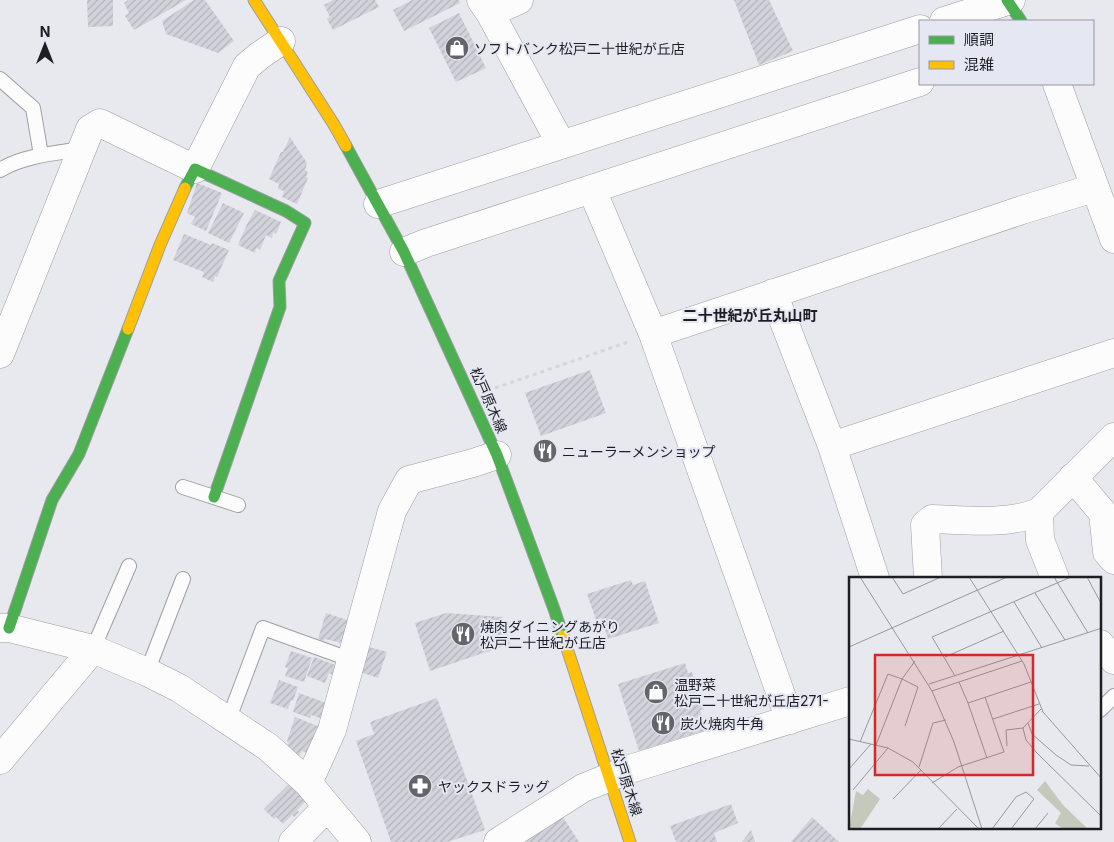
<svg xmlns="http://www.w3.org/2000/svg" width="1114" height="842" font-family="Inter,'Noto Sans JP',sans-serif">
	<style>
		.building { fill: url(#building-hatch) }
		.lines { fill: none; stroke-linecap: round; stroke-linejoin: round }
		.lane-casing { stroke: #9e9ea3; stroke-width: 16 }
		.street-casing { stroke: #9e9ea3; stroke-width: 29 }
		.fast-casing { stroke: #9e9ea3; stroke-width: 13 }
		.slow-casing { stroke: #9e9ea3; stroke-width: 13 }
		.path { stroke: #d5d6d8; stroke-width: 3; stroke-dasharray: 4 4; stroke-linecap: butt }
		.lane { stroke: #fcfcfd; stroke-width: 14 }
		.street { stroke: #fcfcfd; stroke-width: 28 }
		.fast { stroke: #4caf50; stroke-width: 11 }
		.slow { stroke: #ffc107; stroke-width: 11 }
		.labels { text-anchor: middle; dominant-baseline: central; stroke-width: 4; stroke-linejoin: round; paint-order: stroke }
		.poi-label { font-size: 14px; fill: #1d1e22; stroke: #e5e7f2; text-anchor: start }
		.street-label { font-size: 14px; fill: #1d1e22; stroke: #e5e7f2 }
		.neighbourhood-label { font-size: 15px; font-weight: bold; fill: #1d1e22; stroke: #e5e7f2 }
		.inset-road { fill: none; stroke: #97989d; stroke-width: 1 }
		.view { fill: #d62828; fill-opacity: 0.15; stroke: #d62828; stroke-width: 2.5 }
		.inset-edge { fill: none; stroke: #1d1e22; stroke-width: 2.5 }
	</style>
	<defs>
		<pattern id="building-hatch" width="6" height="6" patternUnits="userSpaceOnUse" patternTransform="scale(1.25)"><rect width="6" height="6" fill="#d2d2da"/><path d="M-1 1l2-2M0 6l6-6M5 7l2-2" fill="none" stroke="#b4b4bb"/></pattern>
	</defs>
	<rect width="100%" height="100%" fill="#e8e9ef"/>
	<path class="building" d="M87 0H113V26L88 27Z
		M128 0H186L134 30 125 16 129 13 124 3Z
		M194 0H205L234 41 218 53 166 34 162 21Z
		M333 0H375L379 7 333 30 327 19 330 17 324 5Z
		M412 0H459L460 3 404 31 393 10Z
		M734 0H769L793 51 759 65Z
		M459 13 486 68 456 82 429 28Z
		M290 137 307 163 305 170 308 172 306 177 308 178 297 204 282 197 284 191 278 189 279 184 269 179 281 152H283Z
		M197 183 222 193 206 231 191 224 195 217 187 213Z
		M223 203 244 213 229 243 208 233Z
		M255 210 281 222 276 234 273 232 272 238 266 235 260 250 256 248 255 253 238 245 247 224Z
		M184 234 211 245 212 243 229 250 217 277 215 276 213 282 202 277 204 272 173 260Z
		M590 370 606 413 541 436 525 393Z
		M631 580 633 585 645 581 659 623 608 639 601 618 596 620 587 594Z
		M326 613 350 621 342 643 325 639 324 641 318 639Z
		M446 613 502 617 510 644 430 671 415 623Z
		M365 646 387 652 378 678 357 671Z
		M291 651 312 658 304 682 285 676 288 668 285 667Z
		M314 657 341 667 337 677 329 673 325 683 307 676Z
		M685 663 688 673 692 672 704 709 700 710 706 730 639 751 618 684Z
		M279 680 298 687 293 701 291 700 288 709 270 703Z
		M299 693 329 704 323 719 311 715 310 718 293 712Z
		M437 698 485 830 447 842H391L356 741 374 734 370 722Z
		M295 717 320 727 309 754 302 751 299 756 296 755 286 747 289 743 287 741Z
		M289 784 306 801 297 810 299 812 294 817 292 815 283 824 276 817 274 819 264 809Z
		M731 804 738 823 714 833 717 842H676L670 826Z
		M563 817 579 842H521Z
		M812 817 839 842H791Z
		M751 830 755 842H742Z"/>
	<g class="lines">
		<g class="lane-casing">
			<path id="lane" d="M0 79 33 108 41 155
				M0 170C22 156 56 153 82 149
				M183 487 238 505
				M93 649 129 566
				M147 672 183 579
				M1100 710 1114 696
				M228 721 263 628 352 660"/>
		</g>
		<g class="street-casing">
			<path id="street" d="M481 0 490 13 561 144
				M490 13 519 0
				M944 21 1011 0
				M1057 84 1114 239
				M592 190 653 334
				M378 204 920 29
				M404 252 426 243 920 82
				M773 293 832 446 875 578
				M0 354 90 129 100 123 195 169 247 66 259 56 281 41
				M832 446 1114 353
				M1073 477 1103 513 1107 552 1114 560
				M1039 512 1040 540 1055 578
				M928 578 925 525 932 519C965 520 1008 525 1039 512L1114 437
				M0 628H9L93 649 147 672 179 688 268 747 308 783 357 842
				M1100 644 1114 660
				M790 720 653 334 1022 210 1094 188
				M0 760 93 649
				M308 783 332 730 392 511 409 480 473 463 497 455
				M293 842 327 807
				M498 842 583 788 630 769 850 701"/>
		</g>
		<g class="fast-casing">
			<path id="fast" d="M1007 0 1021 21
				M346 146 404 252 497 455 554 609 563 636
				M185 188 195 169 286 211 305 223 279 281 280 307 214 497
				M9 628 52 500 79 454 128 329"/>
		</g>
		<g class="slow-casing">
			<path id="slow" d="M254 0 333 123 346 146
				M128 329 160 245 185 188
				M563 636 630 842"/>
		</g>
		<path class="path" d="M495 388 628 342"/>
		<use href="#lane" class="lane"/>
		<use href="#street" class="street"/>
		<use href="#fast" class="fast"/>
		<use href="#slow" class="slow"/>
	</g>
	<defs>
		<g id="shop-disc" transform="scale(1.25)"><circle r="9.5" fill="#64656a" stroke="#e5e7f2"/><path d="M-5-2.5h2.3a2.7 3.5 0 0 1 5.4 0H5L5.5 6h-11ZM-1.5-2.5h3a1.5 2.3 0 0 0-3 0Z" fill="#fff"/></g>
		<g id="restaurant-disc" transform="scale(1.25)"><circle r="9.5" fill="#64656a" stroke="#e5e7f2"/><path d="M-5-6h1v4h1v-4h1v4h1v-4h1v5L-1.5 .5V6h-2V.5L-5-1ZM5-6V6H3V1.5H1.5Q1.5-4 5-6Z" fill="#fff"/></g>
		<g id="pharmacy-disc" transform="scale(1.25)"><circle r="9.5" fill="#64656a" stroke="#e5e7f2"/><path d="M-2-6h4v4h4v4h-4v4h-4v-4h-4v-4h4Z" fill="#fff"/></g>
	</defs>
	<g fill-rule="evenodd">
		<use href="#shop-disc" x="457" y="48"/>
		<use href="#restaurant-disc" x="545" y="451"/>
		<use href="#restaurant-disc" x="463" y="634"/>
		<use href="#shop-disc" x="656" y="692"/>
		<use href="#restaurant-disc" x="663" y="723"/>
		<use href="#pharmacy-disc" x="420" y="786"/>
	</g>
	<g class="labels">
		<g class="poi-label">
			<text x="474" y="48">ソフトバンク松戸二十世紀が丘店</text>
			<text x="562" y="451">ニューラーメンショップ</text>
			<text x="480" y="626">焼肉ダイニングあがり<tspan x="480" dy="16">松戸二十世紀が丘店</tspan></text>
			<text x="674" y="684">温野菜<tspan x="674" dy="16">松戸二十世紀が丘店271-</tspan></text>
			<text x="680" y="723">炭火焼肉牛角</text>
			<text x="438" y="786">ヤックスドラッグ</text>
		</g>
		<g class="street-label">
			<text transform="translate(489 400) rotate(66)">松戸原木線</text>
			<text transform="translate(627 782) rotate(72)">松戸原木線</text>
		</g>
		<g class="neighbourhood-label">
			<text x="750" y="315">二十世紀が丘丸山町</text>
		</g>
	</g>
	<g transform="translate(849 577)">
		<rect width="252" height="252" fill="#e8e9ef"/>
		<path d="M196 204 214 228 239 252H214L206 246 212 236 188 213ZM19 212 31 222 11 252H0L7 214 14 218Z" fill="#c5c9bb"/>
		<path class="inset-road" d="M11 0 83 114 105 165 133 252M43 0 54 17 92 0M120 0 175 87 194 135 253 202M205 0 239 56M238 0 253 28M186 16 216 63M165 25 193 71M0 70 158 0M96 80 155 54M106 99 83 60 222 0M110 105 119 126M80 107 253 51M83 114 173 84M144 142 190 127M179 146 183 157 207 178 222 188 240 189M174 151 177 163 187 175 253 240M0 162 39 171 64 185 130 252M11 165 39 97 53 102 66 84M27 168 53 102 69 110 56 149M158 169 157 153 174 151 192 132M138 181 119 126 182 105M70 190 84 146 97 143M0 192 22 167M83 206 109 190 155 175 136 120M4 213 39 171M44 222 72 193M89 252 108 232M143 252 167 220 177 215 185 222 162 252M186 252 199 236"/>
		<path class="view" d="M26 78H184V198H26Z"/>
		<rect width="252" height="252" class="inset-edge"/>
	</g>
	<rect x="919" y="20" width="175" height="65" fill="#e5e7f2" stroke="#95979f"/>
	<rect x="929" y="36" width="25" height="8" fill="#4caf50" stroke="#95979f"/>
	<text x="964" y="45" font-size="15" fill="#1d1e22">順調</text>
	<rect x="929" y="61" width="25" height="8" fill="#ffc107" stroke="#95979f"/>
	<text x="964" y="70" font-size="15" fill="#1d1e22">混雑</text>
	<g transform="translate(45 45)" stroke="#e5e7f2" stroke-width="4" paint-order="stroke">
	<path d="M0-4L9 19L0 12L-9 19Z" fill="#1d1e22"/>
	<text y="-8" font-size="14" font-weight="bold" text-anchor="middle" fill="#1d1e22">N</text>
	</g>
</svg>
